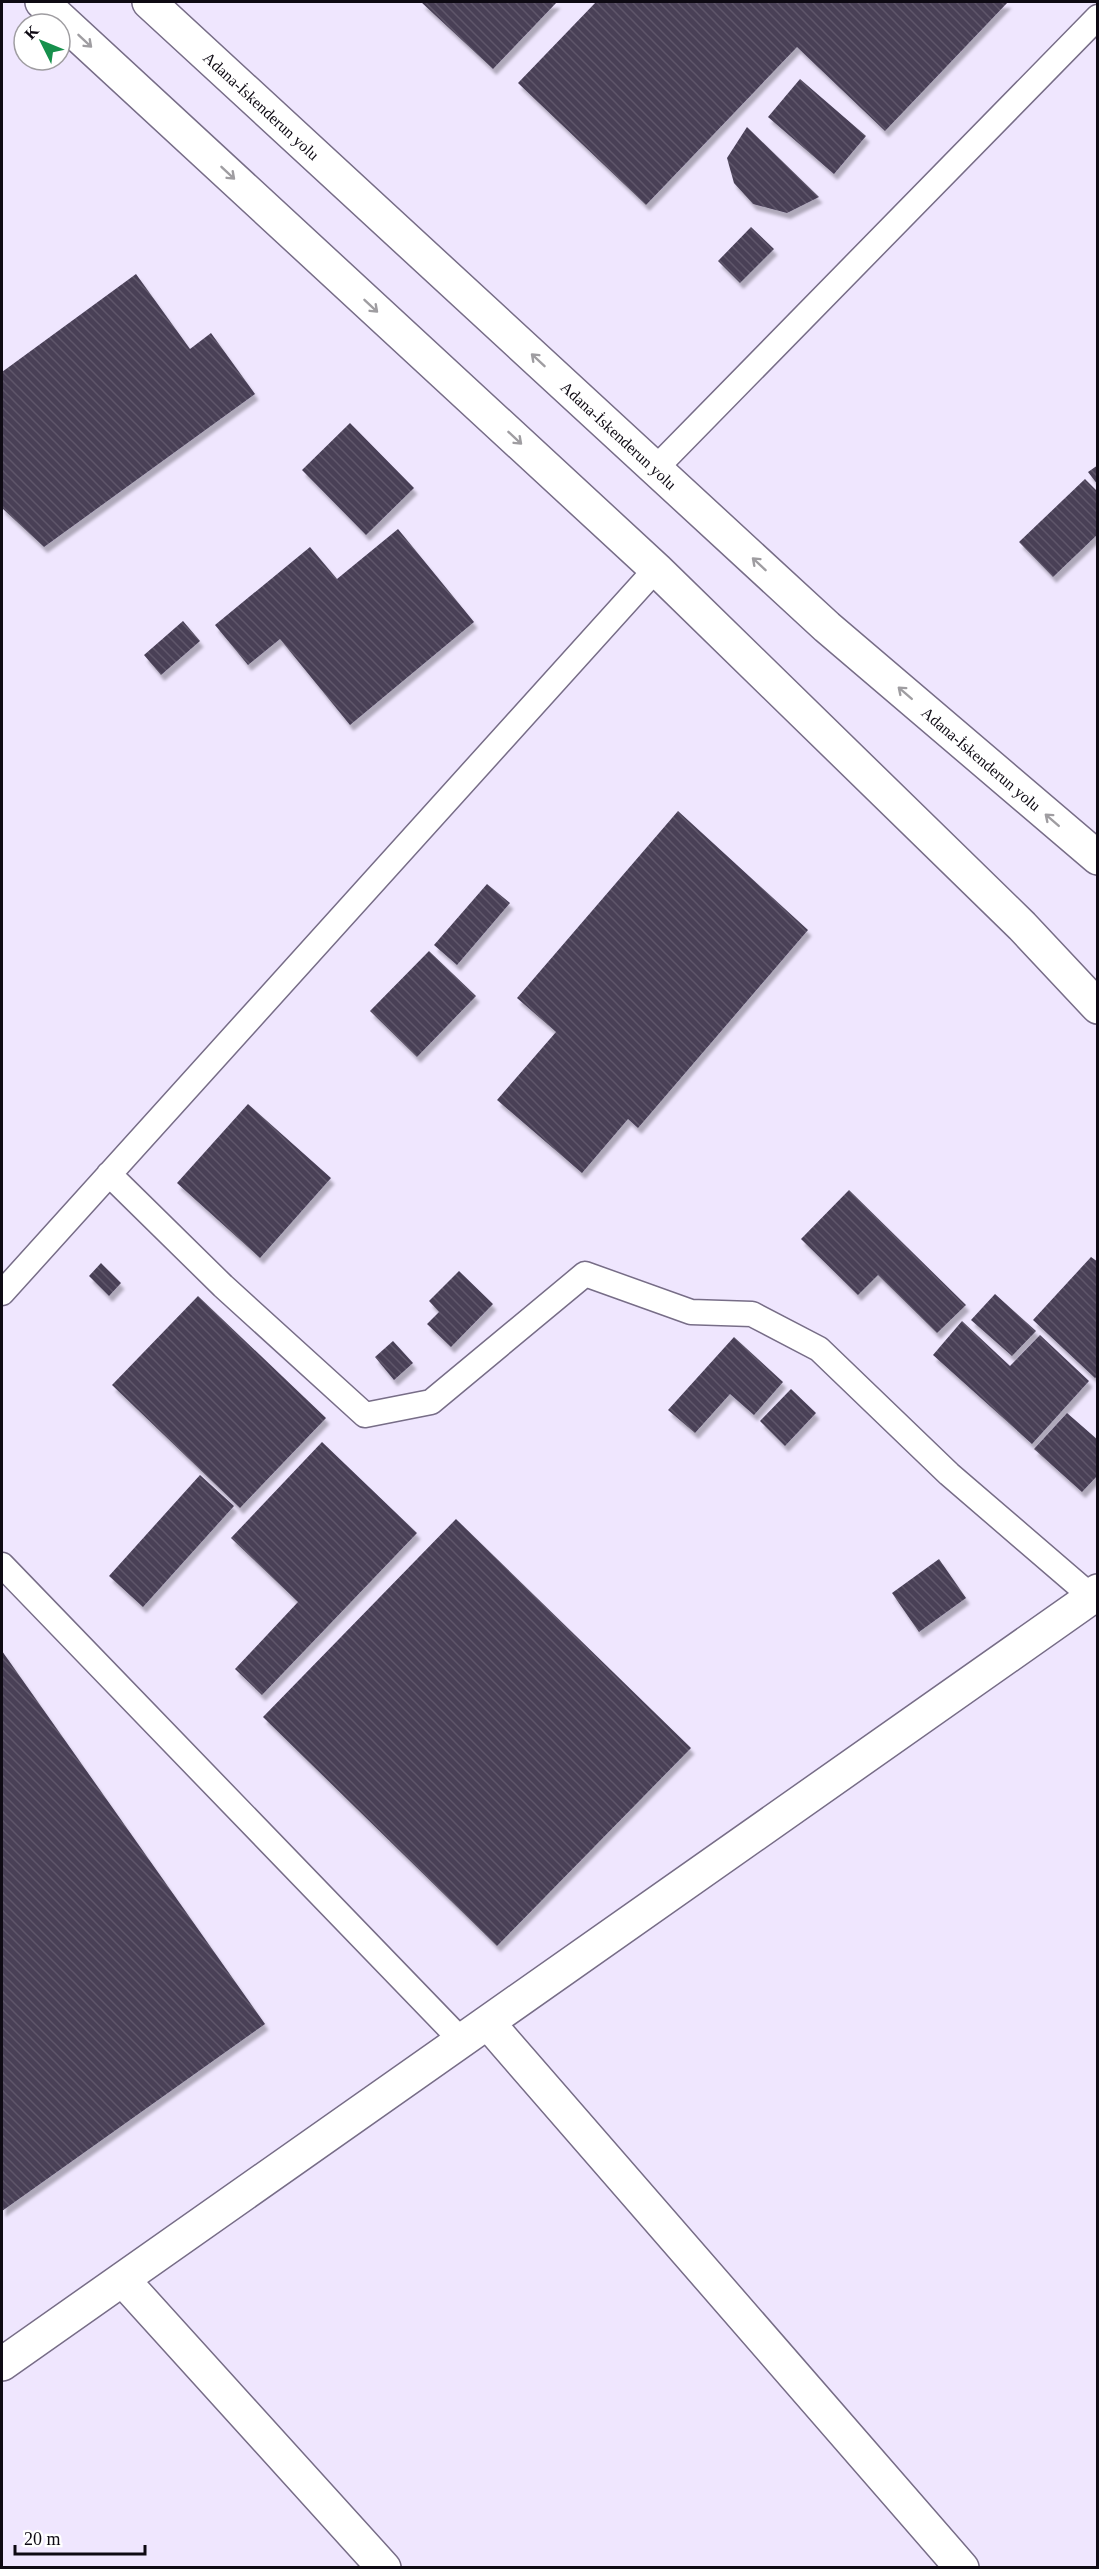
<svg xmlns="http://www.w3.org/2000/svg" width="1099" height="2569" font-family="'Times New Roman',serif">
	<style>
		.building { fill: url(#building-back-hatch); filter: url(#shadow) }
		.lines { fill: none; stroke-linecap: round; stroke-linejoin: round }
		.lane-casing { stroke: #776d87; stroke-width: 27 }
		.street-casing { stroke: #776d87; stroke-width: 36 }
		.highway-casing { stroke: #776d87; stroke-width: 36 }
		.lane { stroke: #fff; stroke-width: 24 }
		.street { stroke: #fff; stroke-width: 33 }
		.highway { stroke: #fff; stroke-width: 33 }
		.oneway { stroke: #9f9da1 }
		.labels { text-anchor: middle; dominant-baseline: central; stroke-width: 6; stroke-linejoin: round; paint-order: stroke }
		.street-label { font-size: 16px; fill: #0e0a13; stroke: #fff }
	</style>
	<defs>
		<pattern id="building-back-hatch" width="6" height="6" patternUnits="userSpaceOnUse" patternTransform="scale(1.5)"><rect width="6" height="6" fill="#483f57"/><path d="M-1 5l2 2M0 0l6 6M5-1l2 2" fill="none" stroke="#5e576a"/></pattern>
		<filter id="shadow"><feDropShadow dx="3.5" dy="6" stdDeviation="1.5" flood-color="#0004"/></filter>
	</defs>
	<rect width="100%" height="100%" fill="#efe6fe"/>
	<path class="building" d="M421 2H557L493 69Z
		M596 2H1008L885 131 797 47 646 205 518 83Z
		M800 79 866 136 834 174 768 117Z
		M747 127 819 197 787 213 753 204 734 183 727 158Z
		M751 227 774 249 740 283 718 261Z
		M136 274 190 349 211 333 255 394 44 547 2 508V372Z
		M350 423 414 488 366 535 302 470Z
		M1098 465V485L1088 472Z
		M1085 479 1098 492V534L1053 577 1019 542Z
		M398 529 474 622 350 725 280 639 248 665 215 625 310 547 337 579Z
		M183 621 200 641 161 675 144 655Z
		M678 811 808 930 638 1128 628 1119 582 1173 497 1100 556 1032 517 998Z
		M487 884 510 903 457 965 434 945Z
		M429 951 476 996 417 1057 370 1011Z
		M248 1104 331 1178 260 1258 177 1183Z
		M849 1190 966 1305 937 1333 878 1275 858 1295 801 1239Z
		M1091 1257 1098 1262V1376L1095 1378 1033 1320Z
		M101 1263 121 1283 109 1296 89 1276Z
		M459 1271 493 1304 451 1347 427 1324 439 1312 429 1301Z
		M995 1294 1036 1331 1012 1356 971 1320Z
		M198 1296 326 1418 240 1508 112 1385Z
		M962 1321 1010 1366 1040 1335 1089 1381 1032 1444 933 1355Z
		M734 1337 783 1382 754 1415 730 1394 695 1433 668 1410Z
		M393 1341 413 1363 394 1380 375 1357Z
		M791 1389 816 1413 785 1446 760 1421Z
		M1067 1413 1098 1440V1475L1082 1492 1034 1449Z
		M322 1442 417 1533 262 1695 235 1669 298 1602 231 1538Z
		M200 1475 234 1506 143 1607 109 1576Z
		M456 1519 691 1748 497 1946 263 1717Z
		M939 1559 966 1598 919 1632 892 1593Z
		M2 1651 265 2024 2 2211Z"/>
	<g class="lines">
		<g class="lane-casing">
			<path id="lane" d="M656 468 1098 17
				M109 1174 223 1286 365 1415 431 1402 585 1274 691 1312 752 1314 819 1349 949 1474 1092 1597
				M2 1293 656 569
				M2 1565 462 2041"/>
		</g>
		<g class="street-casing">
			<path id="street" d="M488 2023 962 2568
				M123 2280 384 2568
				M2 2364 1092 1597 1098 1591"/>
		</g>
		<g class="highway-casing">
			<g id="highway">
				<path d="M42 2 656 569 1022 926 1098 1007"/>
				<path id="s1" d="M149 2 827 627 1098 858"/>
			</g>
		</g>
		<use href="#lane" class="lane"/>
		<use href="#street" class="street"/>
		<use href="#highway" class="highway"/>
	</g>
	<defs><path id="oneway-shaft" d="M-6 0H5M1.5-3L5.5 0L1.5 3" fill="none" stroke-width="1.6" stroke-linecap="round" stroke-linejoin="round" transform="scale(1.5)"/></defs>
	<g class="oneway">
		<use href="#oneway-shaft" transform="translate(85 41) rotate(43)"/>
		<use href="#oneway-shaft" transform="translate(228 173) rotate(43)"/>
		<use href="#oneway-shaft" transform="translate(371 306) rotate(43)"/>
		<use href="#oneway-shaft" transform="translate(538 360) rotate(-137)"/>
		<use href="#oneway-shaft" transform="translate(515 438) rotate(43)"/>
		<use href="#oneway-shaft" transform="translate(759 564) rotate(-137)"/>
		<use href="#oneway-shaft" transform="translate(905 693) rotate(-139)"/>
		<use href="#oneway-shaft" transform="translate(1052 820) rotate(-139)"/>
	</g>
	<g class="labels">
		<g class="street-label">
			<text stroke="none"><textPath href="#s1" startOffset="153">Adana-İskenderun yolu</textPath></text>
			<text stroke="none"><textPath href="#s1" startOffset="639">Adana-İskenderun yolu</textPath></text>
			<text stroke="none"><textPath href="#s1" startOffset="1125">Adana-İskenderun yolu</textPath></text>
		</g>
	</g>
	<rect width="1099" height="2569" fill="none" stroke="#0e0a13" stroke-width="6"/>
	<g transform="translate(42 42) rotate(313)"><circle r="28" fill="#ffffff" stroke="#9f9da1" stroke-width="1.5"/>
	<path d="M0-4.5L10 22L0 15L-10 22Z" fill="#16904c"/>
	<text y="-9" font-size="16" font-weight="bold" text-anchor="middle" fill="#0e0a13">K</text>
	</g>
	<path d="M15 2545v9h130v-9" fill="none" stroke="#0e0a13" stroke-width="3"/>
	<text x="24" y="2545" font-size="18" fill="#0e0a13" stroke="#ffffff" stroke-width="4.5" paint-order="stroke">20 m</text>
</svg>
